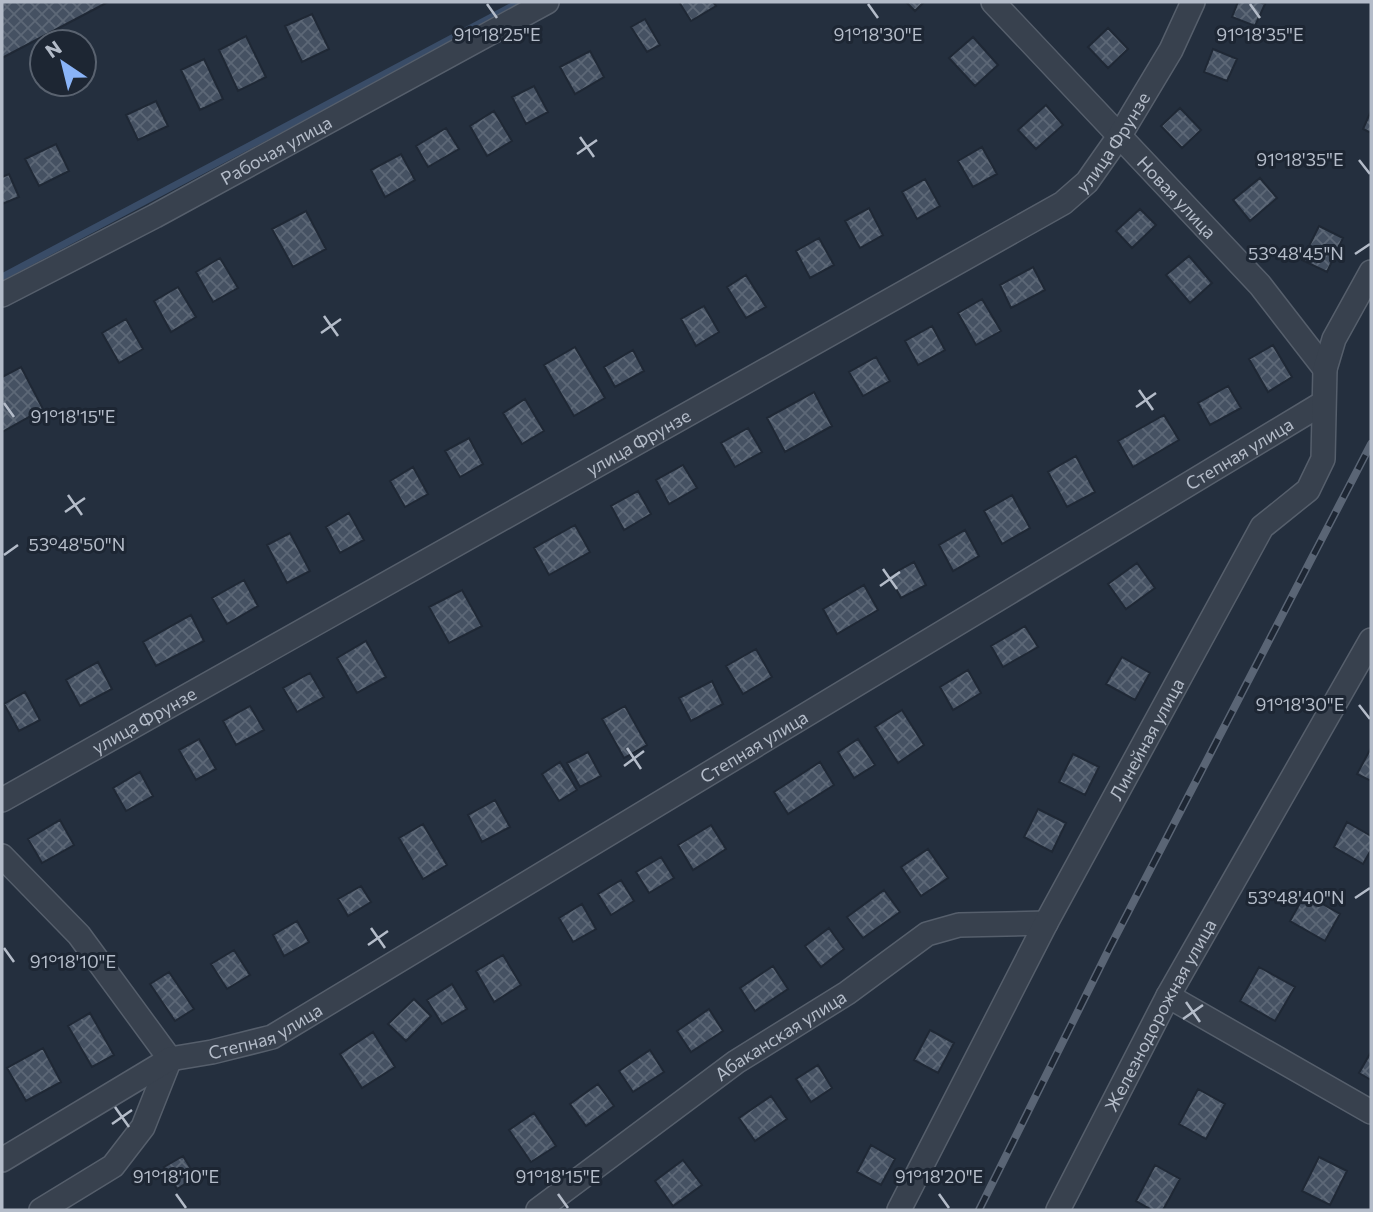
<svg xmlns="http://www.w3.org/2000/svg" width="1373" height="1212" font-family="Commissioner,sans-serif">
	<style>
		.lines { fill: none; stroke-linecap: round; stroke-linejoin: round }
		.stream { stroke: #394c67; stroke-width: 7 }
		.building { fill: url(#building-cross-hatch); stroke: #1f2835; stroke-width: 2 }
		.minor-casing { stroke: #565f6c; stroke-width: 26 }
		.minor { stroke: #38414e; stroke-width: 23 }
		.rail-casing { stroke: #5a6575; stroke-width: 8 }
		.rail { stroke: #1d2633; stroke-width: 5; stroke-dasharray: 16; stroke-linecap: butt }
		.ticks { fill: none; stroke: #b4bcc9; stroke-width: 2.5 }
		.labels { text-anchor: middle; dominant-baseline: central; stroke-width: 6; stroke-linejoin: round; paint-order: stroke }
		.street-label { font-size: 18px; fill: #b4bcc9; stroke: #1d2633 }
		.ticks-label { font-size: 18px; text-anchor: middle; fill: #b4bcc9; stroke: #1d2633; stroke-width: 6; stroke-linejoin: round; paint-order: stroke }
	</style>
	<defs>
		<pattern id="building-cross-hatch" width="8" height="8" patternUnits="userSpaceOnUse" patternTransform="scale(1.75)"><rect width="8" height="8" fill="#455162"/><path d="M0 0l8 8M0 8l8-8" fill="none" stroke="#5d6877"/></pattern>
	</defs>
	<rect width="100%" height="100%" fill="#242f3e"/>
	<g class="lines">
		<path class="stream" d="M2 277 520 2"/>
	</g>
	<path class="building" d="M2 2H108L2 58Z
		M679 2H713L716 6 691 21Z
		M906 2H924L915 11Z
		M1238 2H1259L1265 4 1255 26 1232 17Z
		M312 14 329 49 302 62 285 26Z
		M645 19 660 45 647 52 631 27Z
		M1108 28 1128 49 1108 68 1088 47Z
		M246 36 266 77 238 91 219 50Z
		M973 37 998 65 975 86 949 58Z
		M1213 49 1237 59 1227 81 1204 72Z
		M590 51 604 77 575 94 560 67Z
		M204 59 223 99 200 110 181 70Z
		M534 86 548 112 526 124 512 97Z
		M156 101 168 126 138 140 126 115Z
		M1046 105 1063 125 1036 149 1018 130Z
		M1180 108 1201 130 1182 148 1161 126Z
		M494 111 512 141 487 156 470 126Z
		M1371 111V133L1363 129Z
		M446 128 459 149 428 167 416 146Z
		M56 144 69 171 39 186 25 159Z
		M982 147 997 174 973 187 958 161Z
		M401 154 415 180 385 197 371 170Z
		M9 174 19 197 2 204V177Z
		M1260 178 1277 198 1250 221 1233 200Z
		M925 179 940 206 917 219 902 192Z
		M869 208 883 235 860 248 845 221Z
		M1140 209 1156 225 1132 248 1116 231Z
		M306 211 326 249 293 267 272 229Z
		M1319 226 1343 238 1327 272 1302 260Z
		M819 238 834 265 810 278 796 251Z
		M1189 256 1212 283 1190 303 1166 275Z
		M220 258 238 288 213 302 196 272Z
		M1033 267 1045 290 1011 308 1000 285Z
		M746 275 766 307 746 318 727 287Z
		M178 287 196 317 171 332 154 301Z
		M982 299 1001 331 976 345 958 313Z
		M704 306 719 332 696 346 681 319Z
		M126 319 143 349 119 363 102 333Z
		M932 326 945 350 918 365 905 341Z
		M1273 345 1292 377 1268 392 1249 359Z
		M575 347 605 398 574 416 544 365Z
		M633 350 644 371 615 387 604 367Z
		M876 357 890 381 863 396 849 372Z
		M21 367 43 409 2 432V377Z
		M1228 386 1241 408 1210 425 1198 403Z
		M814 392 832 426 785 452 767 418Z
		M525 399 544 431 522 444 503 413Z
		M1164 415 1179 440 1133 467 1118 441Z
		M748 428 762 452 735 467 721 443Z
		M469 438 483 464 460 477 445 451Z
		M1076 456 1095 492 1067 507 1048 472Z
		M683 465 697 488 669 504 656 480Z
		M413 467 428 494 405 507 390 481Z
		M638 491 651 514 624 530 611 506Z
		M1012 495 1030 528 1002 544 984 511Z
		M349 513 364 540 340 553 326 527Z
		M575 525 590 552 549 575 534 548Z
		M965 530 979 556 953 571 939 545Z
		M290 533 310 571 287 583 267 545Z
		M914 562 926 585 901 598 889 576Z
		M1137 563 1155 588 1126 609 1108 584Z
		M244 580 258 606 227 624 212 598Z
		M864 585 878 610 837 634 823 609Z
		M462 590 482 626 449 643 429 607Z
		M191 615 204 641 156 666 143 642Z
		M1025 626 1038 647 1003 667 991 646Z
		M366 641 386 677 357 693 337 658Z
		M756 649 772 677 743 694 726 666Z
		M1122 657 1150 673 1135 700 1106 684Z
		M98 662 112 689 80 706 66 680Z
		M968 670 981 693 953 710 940 687Z
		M310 673 324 697 297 712 283 688Z
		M712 681 723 704 691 721 679 698Z
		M25 692 40 720 19 731 4 704Z
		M250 706 264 730 236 745 223 721Z
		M625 706 647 745 624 758 602 719Z
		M902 710 924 745 898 763 875 727Z
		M199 739 216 769 196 780 179 750Z
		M858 739 875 765 854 778 838 752Z
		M1371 748V781L1357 774Z
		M588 752 601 776 580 787 567 763Z
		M1073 754 1099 767 1085 795 1059 782Z
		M560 762 577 790 559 801 542 774Z
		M820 762 834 785 788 814 774 792Z
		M140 772 153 796 126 811 113 788Z
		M495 800 510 827 482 842 468 815Z
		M1038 809 1066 823 1052 852 1024 837Z
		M60 820 74 845 42 863 28 839Z
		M1347 822 1371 836V850L1363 864 1334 847Z
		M423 824 447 865 423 879 399 838Z
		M711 825 726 849 693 870 678 845Z
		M928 849 948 878 921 896 901 867Z
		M661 857 674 878 649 893 636 872Z
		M621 880 634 901 611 915 598 894Z
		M361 886 371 902 348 916 338 899Z
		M884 890 900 912 863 938 847 917Z
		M1305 894 1340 914 1325 941 1290 921Z
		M582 904 596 929 573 942 559 918Z
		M297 921 309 942 284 956 273 935Z
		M829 928 844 949 821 967 805 946Z
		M234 950 250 975 227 989 211 964Z
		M503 955 521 985 494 1002 476 971Z
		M773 966 788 989 755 1011 740 988Z
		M1259 967 1295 987 1275 1021 1240 1001Z
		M169 972 194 1009 175 1021 150 984Z
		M452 984 467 1009 442 1024 427 1000Z
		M414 999 431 1016 406 1041 388 1024Z
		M709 1009 723 1031 691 1052 677 1031Z
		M90 1013 114 1055 92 1067 68 1026Z
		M930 1030 954 1043 938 1073 914 1060Z
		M373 1032 395 1067 362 1088 340 1054Z
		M43 1048 61 1082 26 1101 7 1068Z
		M650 1050 664 1072 633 1092 619 1071Z
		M1371 1052V1080L1359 1073Z
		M818 1065 832 1088 811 1102 796 1079Z
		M598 1084 614 1106 586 1126 570 1104Z
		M1198 1089 1225 1104 1206 1139 1179 1124Z
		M771 1096 787 1119 755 1141 739 1118Z
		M534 1113 556 1146 531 1162 509 1130Z
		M871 1145 895 1159 881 1185 857 1172Z
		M183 1156 196 1177 177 1189 164 1167Z
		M1319 1157 1347 1171 1330 1205 1302 1191Z
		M683 1160 702 1185 673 1206 655 1181Z
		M1155 1165 1180 1179 1163 1210H1152L1136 1201Z"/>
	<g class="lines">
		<g class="minor-casing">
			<g id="minor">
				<path id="s1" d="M993 2 1260 285 1325 369"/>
				<path id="s2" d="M2 295 155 216 547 2"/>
				<path id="s3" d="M2 800 1063 203 1087 182 1120 135 1171 50 1193 2"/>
				<path d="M2 856 79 935 170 1059 143 1127 113 1166 41 1210"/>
				<path d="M1168 996 1371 1112"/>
				<path id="s4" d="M2 1160 170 1059 212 1052 272 1037 1323 403"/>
				<path id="s5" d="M538 1210 736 1062 847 993 927 934 959 925 1046 923"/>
				<path id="s6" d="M899 1210 1046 923 1262 527 1308 490 1323 459 1325 369 1334 339 1371 272"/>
				<path id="s7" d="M1058 1210 1168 996 1371 640"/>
			</g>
		</g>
		<use href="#minor" class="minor"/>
		<g class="rail-casing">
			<path id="rail" d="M979 1210 1110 947 1371 444"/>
		</g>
		<use href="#rail" class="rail"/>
	</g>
	<path class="ticks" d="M487 4 497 18M868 4 878 18M1250 4 1260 18M580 137 594 157M577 154 597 140M1359 160 1370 174M1355 254 1370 244M324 316 338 336M321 333 341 319M1139 390 1153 410M4 403 14 417M1136 407 1156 393M68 495 82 515M65 512 85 498M4 555 18 545M883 569 897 589M880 586 900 572M1359 705 1370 719M627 748 641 769M624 766 644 751M1355 898 1370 888M371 928 385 948M368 945 388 931M4 948 14 962M1186 1002 1200 1022M1183 1019 1203 1005M115 1107 129 1127M112 1124 132 1110M176 1194 186 1208M558 1194 568 1208M939 1194 949 1208"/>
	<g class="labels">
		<g class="street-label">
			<text stroke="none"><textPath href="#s3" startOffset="1297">улица Фрунзе</textPath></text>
			<text stroke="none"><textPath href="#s2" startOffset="310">Рабочая улица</textPath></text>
			<text stroke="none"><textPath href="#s1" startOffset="268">Новая улица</textPath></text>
			<text stroke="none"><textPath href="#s3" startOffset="730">улица Фрунзе</textPath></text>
			<text stroke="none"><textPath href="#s4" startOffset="1430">Степная улица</textPath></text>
			<text stroke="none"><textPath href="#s3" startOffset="163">улица Фрунзе</textPath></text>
			<text stroke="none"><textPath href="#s6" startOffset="532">Линейная улица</textPath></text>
			<text stroke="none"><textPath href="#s4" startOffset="863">Степная улица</textPath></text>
			<text stroke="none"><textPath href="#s7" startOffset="220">Железнодорожная улица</textPath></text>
			<text stroke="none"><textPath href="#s4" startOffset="296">Степная улица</textPath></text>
			<text stroke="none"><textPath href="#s5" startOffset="299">Абаканская улица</textPath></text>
		</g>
	</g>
	<g class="ticks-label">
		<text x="497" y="41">91°18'25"E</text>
		<text x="878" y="41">91°18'30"E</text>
		<text x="1260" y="41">91°18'35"E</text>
		<text x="1300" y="166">91°18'35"E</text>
		<text x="1296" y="260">53°48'45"N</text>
		<text x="73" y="423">91°18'15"E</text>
		<text x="77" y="551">53°48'50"N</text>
		<text x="1300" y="711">91°18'30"E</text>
		<text x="1296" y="904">53°48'40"N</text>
		<text x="73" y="968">91°18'10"E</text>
		<text x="176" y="1183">91°18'10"E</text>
		<text x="558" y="1183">91°18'15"E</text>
		<text x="939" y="1183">91°18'20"E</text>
	</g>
	<rect width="1373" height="1212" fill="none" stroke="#b4bcc9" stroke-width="7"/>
	<g transform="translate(63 63) rotate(325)"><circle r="33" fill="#1d2633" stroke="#59626f" stroke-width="2"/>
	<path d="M0-5L12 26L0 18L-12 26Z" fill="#8ab4f8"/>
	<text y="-10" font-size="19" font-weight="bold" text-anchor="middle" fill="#b4bcc9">N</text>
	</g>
</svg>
